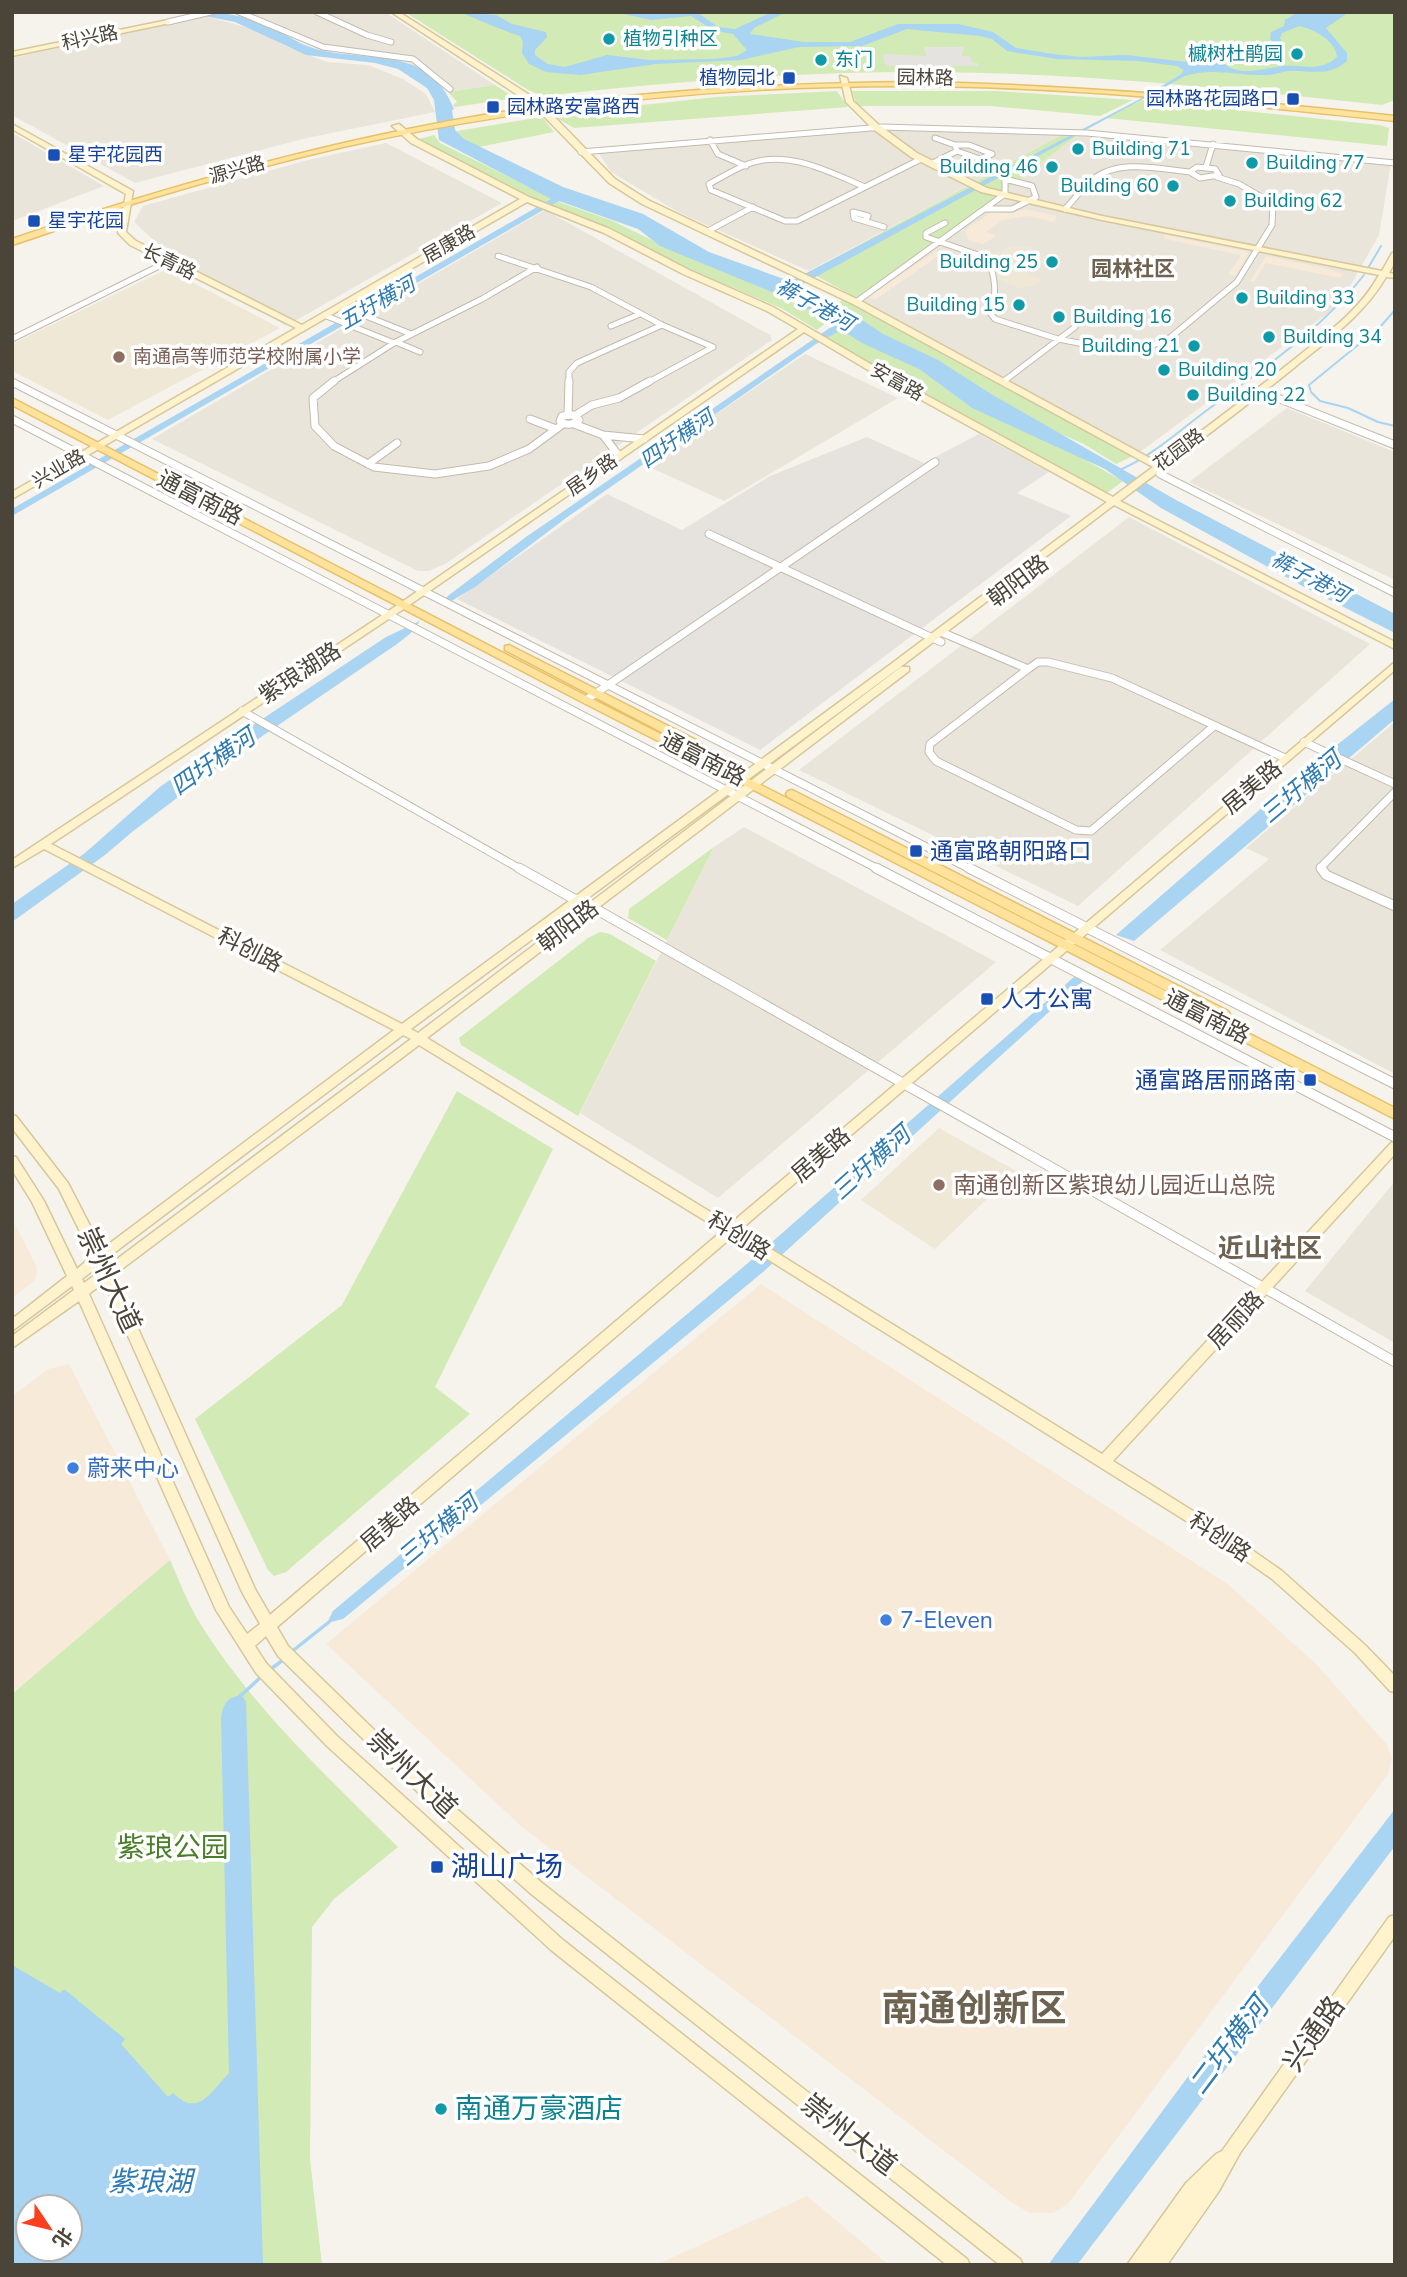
<svg xmlns="http://www.w3.org/2000/svg" width="1407" height="2277" font-family="'Nunito Sans','Noto Sans SC',sans-serif">
	<style>
		.residential { fill: #eae5da }
		.commercial { fill: #f7ead8 }
		.industrial { fill: #e6e2dd }
		.education { fill: #efe8d6 }
		.green { fill: #d2eab5; fill-rule: evenodd }
		.parking { fill: #e5e3e0 }
		.water { fill: #a9d4f2; fill-rule: evenodd }
		.lines { fill: none; stroke-linecap: round; stroke-linejoin: round }
		.stream-far1 { stroke: #a9d4f2; stroke-width: 2 }
		.stream { stroke: #a9d4f2; stroke-width: 3.5 }
		.street-far2-casing { stroke: #c2bbae; stroke-width: 7 }
		.street-far1-casing { stroke: #c2bbae; stroke-width: 9 }
		.street-casing { stroke: #c2bbae; stroke-width: 11 }
		.secondary-casing { stroke: #d6c79b; stroke-width: 3 }
		.primary-casing { stroke: #e6c16a; stroke-width: 3 }
		.street-far2 { stroke: #fff; stroke-width: 5 }
		.street-far1 { stroke: #fff; stroke-width: 7 }
		.street { stroke: #fff; stroke-width: 9 }
		.secondary { fill: #fff3cd; fill-rule: evenodd }
		.primary { fill: #ffe39c; fill-rule: evenodd }
		.culture-dot { fill: #0f9aa8; stroke: #fff; stroke-width: 2.5 }
		.transit-dot { fill: #1a4fb4; stroke: #fff; stroke-width: 2.5 }
		.education-dot { fill: #8d6e63; stroke: #fff; stroke-width: 2.5 }
		.shop-dot { fill: #3f7fe0; stroke: #fff; stroke-width: 2.5 }
		.labels { text-anchor: middle; dominant-baseline: central; stroke-width: 7; stroke-linejoin: round; paint-order: stroke }
		.far-street-label { font-size: 19px; fill: #4b4439; stroke: #fff }
		.far-culture-label { font-size: 19px; fill: #0d838f; stroke: #fff; text-anchor: start }
		.far-transit-label { font-size: 19px; fill: #164399; stroke: #fff; text-anchor: start }
		.far-education-label { font-size: 19px; fill: #785e54; stroke: #fff; text-anchor: start }
		.far-quarter-label { font-size: 21px; font-weight: bold; fill: #6e6250; stroke: #fff }
		.far-water-label { font-size: 21px; font-style: italic; fill: #2e7ab2; stroke: #fff }
		.street-label { font-size: 23px; fill: #4b4439; stroke: #fff }
		.transit-label { font-size: 23px; fill: #164399; stroke: #fff; text-anchor: start }
		.education-label { font-size: 23px; fill: #785e54; stroke: #fff; text-anchor: start }
		.shop-label { font-size: 23px; fill: #366cbe; stroke: #fff; text-anchor: start }
		.water-label { font-size: 24px; font-style: italic; fill: #2e7ab2; stroke: #fff }
		.quarter-label { font-size: 26px; font-weight: bold; fill: #6e6250; stroke: #fff }
		.near-street-label { font-size: 28px; fill: #4b4439; stroke: #fff }
		.near-park-label { font-size: 28px; fill: #4a7f2a; stroke: #fff }
		.near-transit-label { font-size: 28px; fill: #164399; stroke: #fff; text-anchor: start }
		.near-water-label { font-size: 28px; font-style: italic; fill: #2e7ab2; stroke: #fff }
		.near-culture-label { font-size: 28px; fill: #0d838f; stroke: #fff; text-anchor: start }
		.near-district-label { font-size: 37px; font-weight: bold; fill: #6e6250; stroke: #fff }
	</style>
	<rect width="100%" height="100%" fill="#f6f3ec"/>
	<path class="residential" d="M226 12H385L495 85 448 92 409 63 395 58 317 49 262 22Z
		M205 16 253 29 285 46 327 62 368 65 403 79 426 94 435 112 307 138 135 183 12 115V58Z
		M897 129 1065 133 809 271 678 212 611 172 598 152Z
		M1083 131 1391 163 1379 235 1340 304 1140 452 857 298 940 240Z
		M12 133 16 135 104 186 12 221Z
		M386 143 502 203 286 326 171 256 134 222 143 206 308 160Z
		M545 210 770 335 772 340 445 564 429 571H418L152 439Z
		M805 354 898 398 724 501 643 464Z
		M1287 408 1395 452V580L1189 482Z
		M1129 517 1370 644 1078 906 799 770Z
		M1395 722V1074L1160 950 1269 859 1246 848Z
		M744 827 996 962 718 1198 580 1113 714 847Z
		M1395 1181V1343L1305 1291Z"/>
	<path class="commercial" d="M1026 209 1057 216 1054 222 1028 216 1003 220 986 232 996 236 983 244 969 240 965 230 992 212 1009 213Z
		M1165 235 1249 252 1235 276 1229 274 1241 255 1164 239Z
		M936 251 978 264 973 267 938 256 875 300 868 297Z
		M1266 256 1329 269 1343 274 1340 278 1266 263 1254 282 1250 281Z
		M12 1219 36 1265 37 1274 34 1281 12 1298Z
		M761 1284 1229 1585 1317 1665 1387 1745 1392 1758 1388 1774 1068 2204 1053 2213H1030L1011 2202 522 1827 326 1644Z
		M69 1364 170 1560 12 1694V1396L48 1369Z
		M807 2196 889 2265H656Z"/>
	<path class="industrial" d="M979 434 1049 472 1017 493 1071 516 760 750 457 599 607 494 682 530 770 476 867 437 924 463Z"/>
	<path class="education" d="M1010 246 1035 247 1030 251 1025 249 1011 260 1023 264 1034 255 1048 259 1027 274 1043 280 1034 286 1019 288 999 280 991 259Z
		M167 269 280 328 108 420 12 371V344Z
		M939 1128 1016 1171 935 1249 861 1200Z"/>
	<path class="green" d="M405 12H1395V100L1382 105C1233 89 1084 73 934 72 803 71 673 81 543 96L528 90Z
		M495 85 515 98 455 107 453 105 457 102 448 92Z
		M837 91 848 107 574 128 551 115 716 97Z
		M852 91H996L1133 100 1100 116 990 106H857Z
		M1141 100 1379 125 1389 128 1387 146 1106 118Z
		M542 117 554 132 474 148 459 139 457 131Z
		M1083 131 940 240 857 298 809 272 1065 133Z
		M434 135 440 143 562 203 613 221 674 251 781 291 831 319 817 330 781 308 690 270 612 229 534 198 419 139Z
		M845 299 1133 456 1116 464 1084 444 1019 416 832 305Z
		M840 325 919 369 972 408 1069 451 1123 481 1107 493 891 376 824 336Z
		M714 847 667 940 628 918 629 909Z
		M600 932 610 934 656 961 578 1116 461 1045 459 1038 588 938Z
		M457 1091 553 1149 435 1387 470 1414 286 1572 274 1576 268 1570 195 1419 342 1305Z
		M170 1560C179 1580 188 1604 200 1623 254 1710 327 1776 398 1847L334 1899 312 1927 310 2159 322 2265H12V1694ZM28 2207H70V2249H28Z"/>
	<path class="parking" d="M924 47H964L962 56H970L973 63H978L979 66H888L884 63 883 54 926 56Z"/>
	<path class="water" d="M185 12C220 12 242 13 274 29 287 35 299 44 313 48 363 64 428 42 454 109L452 110 455 130 464 139 563 187 643 214 709 252 781 278 795 279 1138 100 1180 75 1184 70 1177 66 1138 61 1057 59 1007 51 992 39 980 36 907 29 862 46 799 47 741 60 656 64 580 75 546 72 529 64 522 53 523 42 520 36C499 29 481 21 460 12L496 15 512 24 546 32 547 37 535 50V55L548 64 565 67 607 55 650 60 714 59 737 56 747 50 733 34 713 30 691 16 651 20 615 12H697L718 27 735 29 772 12H786L754 28 750 34 804 42H850L898 24H958L993 32 1016 48 1053 54 1081 57 1126 55 1195 63 1212 60 1231 51 1273 48 1275 45 1270 39 1271 32 1284 26 1285 20 1298 12H1349L1326 28 1347 53V61C1330 76 1315 71 1295 71 1285 70 1277 75 1267 75 1238 76 1214 67 1185 76L801 285 838 304 883 334 938 360 991 394 1176 500 1395 614V633L1306 588 1161 508 1105 469 972 408 919 369 864 344 841 330 816 344 566 518 475 587 443 606 442 602 449 595 526 537 834 325 796 302 660 246 638 229 559 201 12 516V509L551 199 439 140 434 100 427 88 398 69 375 63 306 55 235 22ZM1299 26C1314 29 1336 41 1337 57 1319 73 1304 64 1283 66 1265 68 1240 78 1223 63 1239 50 1268 61 1284 46L1280 38 1282 33Z
		M420 621 411 633 397 644 226 761 132 832 105 855 12 922V904L85 853 161 786 386 637Z
		M1395 699V719L1134 941 1116 935 1304 771Z
		M1074 977 1083 981 763 1272 343 1619 327 1623 333 1611 748 1263Z
		M238 1696 243 1697 246 1702 263 2265H12V1965L60 1993 64 1989 125 2039 121 2044 168 2097 173 2093C198 2118 210 2093 229 2073L221 1717C223 1706 226 1698 238 1696ZM70 2207V2249H28V2207Z
		M1395 1809V1846L1077 2265H1048L1187 2078Z"/>
	<g class="lines">
		<path class="stream-far1" d="M1368 268 1381 246
			M1395 310 1380 327 1309 385 1311 392 1320 401 1348 408 1378 422 1395 426
			M1122 469C1155 454 1181 429 1210 408 1265 367 1321 330 1364 275"/>
		<path class="stream" d="M290 1653 329 1622
			M271 1669 283 1660
			M238 1698 261 1677"/>
		<g class="street-far2-casing">
			<path id="street-far2" d="M239 12 323 47 413 59 450 89
				M317 12 367 35 391 42
				M168 22 211 12
				M710 140 718 154 746 166
				M955 145H969L992 154
				M957 151 980 159 992 154
				M581 152 883 127 1087 133 1395 163
				M931 164 957 151 955 145 935 138
				M1197 167 1215 169 1219 175 1200 178 1190 172Z
				M1206 167 1213 144
				M865 187C829 172 788 149 748 164 735 169 722 177 709 184L711 190 785 221H797L921 159
				M1065 209C1074 200 1082 188 1092 180 1119 158 1159 169 1190 172
				M866 220 868 216 853 212 854 218 884 227
				M945 223 926 233V237L987 258C996 277 997 294 991 314L995 319 1058 339 1100 347H1142L1165 342 1237 282 1272 225 1273 204 1239 184 1217 177
				M708 231 753 207
				M498 256 591 287 662 325 713 347 647 383
				M856 302 1005 194V179L1032 186 1036 197 1012 209H985
				M1282 304 1304 296
				M341 306 411 334
				M324 315 394 343
				M611 326 640 314
				M12 339 169 261
				M396 342 420 352
				M1004 381 1075 327
				M331 383 394 343 482 299 537 267
				M569 383V372L577 363 662 325"/>
		</g>
		<g class="street-far1-casing">
			<path id="street-far1" d="M334 381 313 398 315 426 334 446 374 467 435 474 489 466 529 449 563 424
				M12 382 972 870
				M1260 391 1395 445
				M568 415 569 381
				M573 415 579 420C573 425 566 426 560 421L562 416Z
				M574 416 592 405 619 398 650 381
				M12 419 880 870
				M530 419 556 429
				M574 424 603 435
				M619 456 603 435 644 439
				M368 464 397 443
				M1160 474 1395 593
				M709 534 941 642
				M941 632 1028 669
				M586 700 935 462
				M242 711 522 870
				M1214 726 1091 831 1076 830 936 761 929 752 930 744 1028 669 1038 662H1048L1112 678 1285 758
				M1304 742 1395 784
				M1323 870 1321 867 1395 792"/>
		</g>
		<g class="street-casing">
			<path id="street" d="M519 868 576 900
				M876 868 1395 1137
				M969 868 1395 1084
				M1321 868 1326 875 1395 906
				M592 907 1395 1362"/>
		</g>
		<g class="secondary-casing">
			<path id="secondary" d="M391 12H399L539 101 615 179 648 200 859 300 1159 463C1205 428 1251 394 1296 358 1327 333 1359 311 1379 275L1102 220 981 192 911 157 873 129 846 102 840 76 847 78 853 101 879 125 917 153 987 188 1102 216 1382 271 1392 253H1395V262L1389 273 1395 274V278L1386 277C1364 315 1329 339 1295 367 1238 413 1178 457 1120 501L1395 642V649L1114 505 899 668 411 1029 418 1033 901 667H909V671L427 1038 730 1224 1395 662V670L740 1230 1102 1454 1391 1143 1395 1142V1154L1113 1461 1225 1531 1282 1571 1365 1645 1395 1676V1692L1390 1691 1355 1653 1272 1579 1215 1539 732 1237 277 1627 288 1646 443 1797 542 1883 1020 2259 1023 2265H1000L530 1893 433 1807 278 1656 266 1636 255 1646 266 1663 337 1736 563 1940 967 2259 970 2265H947L551 1950 327 1746 256 1673 216 1610 79 1301 12 1348V1336L74 1290 72 1286 12 1331V1319L67 1276 32 1202 12 1170V1156L16 1157 44 1201 77 1269 92 1256 59 1189 12 1128V1115L16 1116 68 1183 102 1249 394 1030 44 849 12 868V860L402 602 798 329 767 311 683 274 604 233 527 202 12 499V492L296 328 130 245 118 233 126 194 12 129V124L133 191 126 232 136 241 302 325 520 199 411 143 392 126 399 124 417 139 529 197 610 229 689 270 773 307 891 376 1113 497 1153 467 853 304 642 204 609 183 533 105ZM804 332 885 380 1107 502 891 664 402 1024 51 844 408 606ZM403 1035 411 1039 109 1265 106 1259ZM419 1045 722 1231 270 1615 255 1589 114 1275ZM97 1267 99 1272 84 1283 82 1279ZM104 1282 242 1592 260 1624 247 1634 229 1607 89 1294Z
				M168 20 170 21V23L12 56V52Z
				M1395 1915V1936L1240 2153 1219 2191 1167 2265H1127L1186 2183 1216 2154 1222 2151 1389 1917Z"/>
		</g>
		<g class="primary-casing">
			<path id="primary" d="M917 82C1077 85 1236 99 1395 116V121C1236 104 1077 87 917 86 724 85 531 105 343 147 270 164 197 184 126 206 88 218 50 233 12 245V239C195 177 381 126 573 102 687 88 802 83 917 82Z
				M12 398 590 698 1395 1108V1119L582 702 12 405Z
				M509 645 700 742 702 745 700 748H692L505 650V646Z
				M792 790 1228 1011 1230 1014 1228 1017H1218L788 797 786 794 788 791Z"/>
		</g>
		<use href="#street-far2" class="street-far2"/>
		<use href="#street-far1" class="street-far1"/>
		<use href="#street" class="street"/>
		<use href="#secondary" class="secondary"/>
		<use href="#primary" class="primary"/>
	</g>
	<g class="culture-dot">
		<circle cx="609" cy="39" r="7"/>
		<circle cx="1297" cy="54" r="7"/>
		<circle cx="821" cy="60" r="7"/>
		<circle cx="1078" cy="149" r="7"/>
		<circle cx="1252" cy="163" r="7"/>
		<circle cx="1052" cy="167" r="7"/>
		<circle cx="1173" cy="186" r="7"/>
		<circle cx="1230" cy="201" r="7"/>
		<circle cx="1052" cy="262" r="7"/>
		<circle cx="1242" cy="298" r="7"/>
		<circle cx="1019" cy="305" r="7"/>
		<circle cx="1059" cy="317" r="7"/>
		<circle cx="1269" cy="337" r="7"/>
		<circle cx="1194" cy="346" r="7"/>
		<circle cx="1164" cy="370" r="7"/>
		<circle cx="1193" cy="395" r="7"/>
		<circle cx="441" cy="2109" r="7"/>
	</g>
	<g class="transit-dot">
		<rect x="782" y="71" width="14" height="14" rx="3.5"/>
		<rect x="1286" y="92" width="14" height="14" rx="3.5"/>
		<rect x="486" y="100" width="14" height="14" rx="3.5"/>
		<rect x="47" y="148" width="14" height="14" rx="3.5"/>
		<rect x="27" y="214" width="14" height="14" rx="3.5"/>
		<rect x="909" y="844" width="14" height="14" rx="3.5"/>
		<rect x="980" y="992" width="14" height="14" rx="3.5"/>
		<rect x="1303" y="1073" width="14" height="14" rx="3.5"/>
		<rect x="430" y="1860" width="14" height="14" rx="3.5"/>
	</g>
	<g class="education-dot">
		<circle cx="119" cy="357" r="7"/>
		<circle cx="939" cy="1185" r="7"/>
	</g>
	<g class="shop-dot">
		<circle cx="73" cy="1468" r="7"/>
		<circle cx="886" cy="1620" r="7"/>
	</g>
	<g class="labels">
		<g class="far-street-label">
			<text transform="translate(90 38) rotate(-12)">科兴路</text>
			<text transform="translate(925 78) rotate(1)">园林路</text>
			<text transform="translate(237 170) rotate(-15)">源兴路</text>
			<text transform="translate(449 244) rotate(-30)">居康路</text>
			<text transform="translate(169 262) rotate(26)">长青路</text>
			<text transform="translate(897 382) rotate(29)">安富路</text>
			<text transform="translate(1179 450) rotate(-37)">花园路</text>
			<text transform="translate(59 469) rotate(-30)">兴业路</text>
			<text transform="translate(592 475) rotate(-35)">居乡路</text>
		</g>
		<g class="far-culture-label">
			<text x="623" y="39">植物引种区</text>
			<text x="1283" y="54" text-anchor="end">槭树杜鹃园</text>
			<text x="835" y="60">东门</text>
			<text x="1092" y="149">Building 71</text>
			<text x="1266" y="163">Building 77</text>
			<text x="1038" y="167" text-anchor="end">Building 46</text>
			<text x="1159" y="186" text-anchor="end">Building 60</text>
			<text x="1244" y="201">Building 62</text>
			<text x="1038" y="262" text-anchor="end">Building 25</text>
			<text x="1256" y="298">Building 33</text>
			<text x="1005" y="305" text-anchor="end">Building 15</text>
			<text x="1073" y="317">Building 16</text>
			<text x="1283" y="337">Building 34</text>
			<text x="1180" y="346" text-anchor="end">Building 21</text>
			<text x="1178" y="370">Building 20</text>
			<text x="1207" y="395">Building 22</text>
		</g>
		<g class="far-transit-label">
			<text x="775" y="78" text-anchor="end">植物园北</text>
			<text x="1279" y="99" text-anchor="end">园林路花园路口</text>
			<text x="507" y="107">园林路安富路西</text>
			<text x="68" y="155">星宇花园西</text>
			<text x="48" y="221">星宇花园</text>
		</g>
		<g class="far-education-label">
			<text x="133" y="357">南通高等师范学校附属小学</text>
		</g>
		<g class="far-quarter-label">
			<text x="1133" y="269">园林社区</text>
		</g>
		<g class="far-water-label">
			<text transform="translate(377 303) rotate(-30)">五圩横河</text>
			<text transform="translate(815 305) rotate(29)">裤子港河</text>
			<text transform="translate(677 439) rotate(-35)">四圩横河</text>
			<text transform="translate(1310 577) rotate(28)">裤子港河</text>
		</g>
		<g class="street-label">
			<text transform="translate(200 498) rotate(27)">通富南路</text>
			<text transform="translate(1018 581) rotate(-37)">朝阳路</text>
			<text transform="translate(300 673) rotate(-33)">紫琅湖路</text>
			<text transform="translate(703 759) rotate(27)">通富南路</text>
			<text transform="translate(1252 787) rotate(-40)">居美路</text>
			<text transform="translate(568 926) rotate(-37)">朝阳路</text>
			<text transform="translate(250 950) rotate(27)">科创路</text>
			<text transform="translate(1207 1017) rotate(27)">通富南路</text>
			<text transform="translate(821 1155) rotate(-41)">居美路</text>
			<text transform="translate(739 1236) rotate(32)">科创路</text>
			<text transform="translate(1236 1320) rotate(-47)">居丽路</text>
			<text transform="translate(390 1524) rotate(-41)">居美路</text>
			<text transform="translate(1220 1537) rotate(34)">科创路</text>
		</g>
		<g class="transit-label">
			<text x="930" y="851">通富路朝阳路口</text>
			<text x="1001" y="999">人才公寓</text>
			<text x="1296" y="1080" text-anchor="end">通富路居丽路南</text>
		</g>
		<g class="education-label">
			<text x="953" y="1185">南通创新区紫琅幼儿园近山总院</text>
		</g>
		<g class="shop-label">
			<text x="87" y="1468">蔚来中心</text>
			<text x="900" y="1620">7-Eleven</text>
		</g>
		<g class="water-label">
			<text transform="translate(213 762) rotate(-35)">四圩横河</text>
			<text transform="translate(1301 787) rotate(-40)">三圩横河</text>
			<text transform="translate(871 1163) rotate(-42)">三圩横河</text>
			<text transform="translate(438 1530) rotate(-40)">三圩横河</text>
		</g>
		<g class="quarter-label">
			<text x="1270" y="1248">近山社区</text>
		</g>
		<g class="near-street-label">
			<text transform="translate(109 1280) rotate(65)">崇州大道</text>
			<text transform="translate(412 1774) rotate(44)">崇州大道</text>
			<text transform="translate(1314 2034) rotate(-55)">兴通路</text>
			<text transform="translate(849 2135) rotate(38)">崇州大道</text>
		</g>
		<g class="near-park-label">
			<text x="173" y="1848">紫琅公园</text>
		</g>
		<g class="near-transit-label">
			<text x="451" y="1867">湖山广场</text>
		</g>
		<g class="near-water-label">
			<text transform="translate(1229 2046) rotate(-53)">二圩横河</text>
			<text x="150" y="2182">紫琅湖</text>
		</g>
		<g class="near-culture-label">
			<text x="455" y="2109">南通万豪酒店</text>
		</g>
		<g class="near-district-label">
			<text x="974" y="2009">南通创新区</text>
		</g>
	</g>
	<rect width="1407" height="2277" fill="none" stroke="#4b4439" stroke-width="28"/>
	<g transform="translate(49 2228) rotate(125)"><circle r="33" fill="#ffffff" stroke="#b7b4b0" stroke-width="2"/>
	<path d="M0-5L12 26L0 18L-12 26Z" fill="#fc3f1d"/>
	<text y="-10" font-size="19" font-weight="bold" text-anchor="middle" fill="#4b4439">北</text>
	</g>
</svg>
